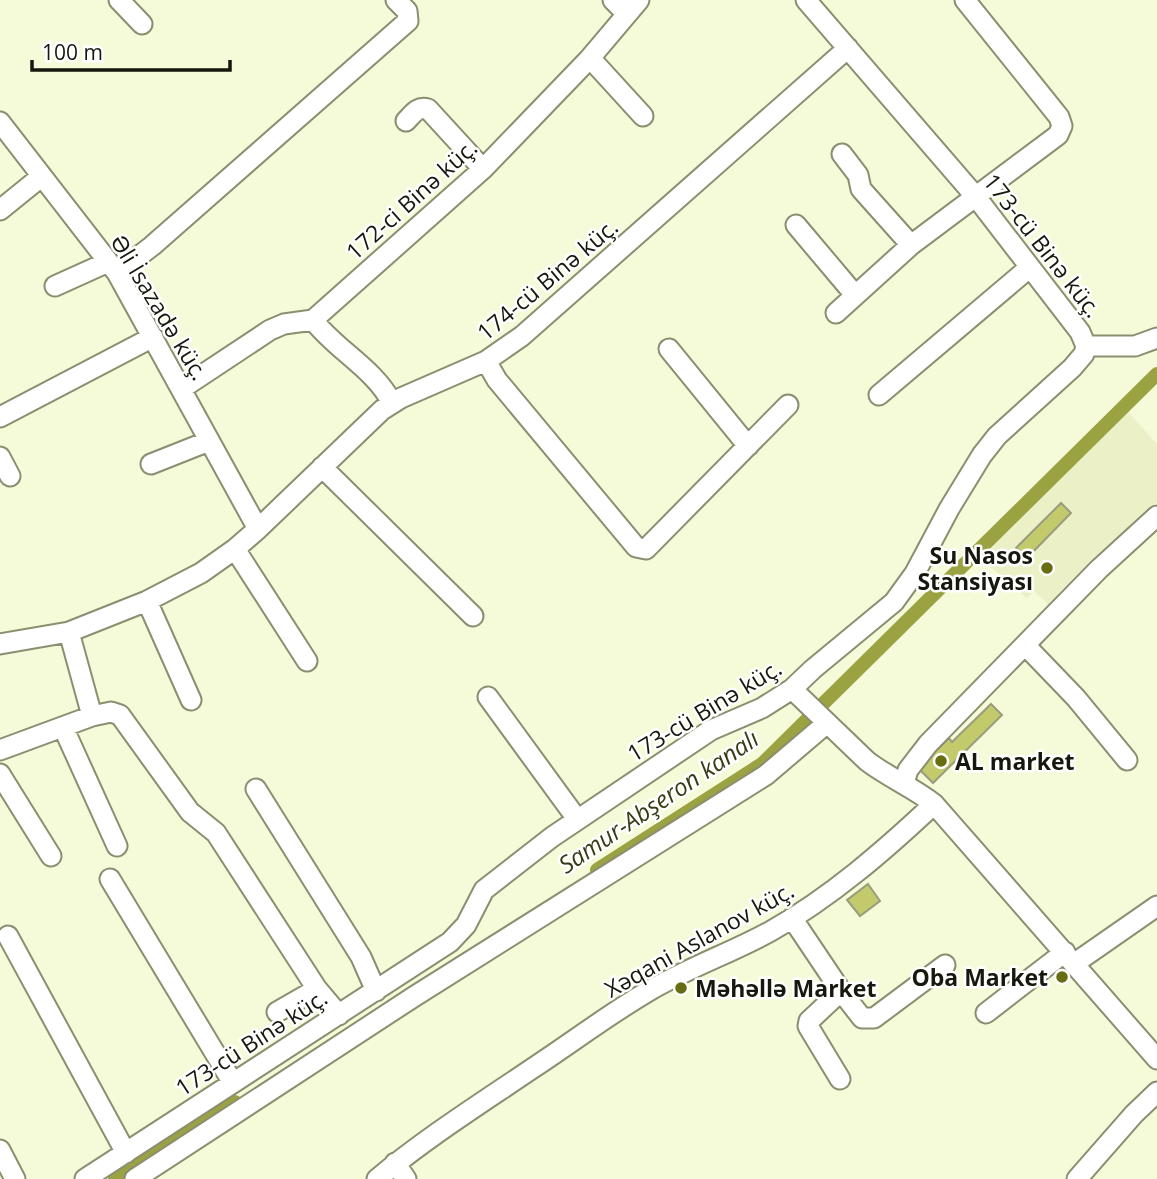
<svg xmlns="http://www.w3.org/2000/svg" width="1157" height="1179" font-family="'Open Sans',sans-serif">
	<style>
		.built { fill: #ebf0c7 }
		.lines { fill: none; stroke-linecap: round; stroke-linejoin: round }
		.canal { stroke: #9ba242; stroke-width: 14 }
		.building { fill: #c2ca6b; stroke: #999d7e; stroke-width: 2 }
		.minor-casing { stroke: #8b8e70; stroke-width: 23 }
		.minor { stroke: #fff; stroke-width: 19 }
		.poi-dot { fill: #676d11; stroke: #fff; stroke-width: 2.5 }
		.labels { text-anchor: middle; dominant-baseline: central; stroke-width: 5; stroke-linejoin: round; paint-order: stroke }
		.street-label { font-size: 23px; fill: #17180d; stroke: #fff }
		.poi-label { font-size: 23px; font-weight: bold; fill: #17180d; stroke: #fff; text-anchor: end }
		.water-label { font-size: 24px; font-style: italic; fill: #383b13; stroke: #fff }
	</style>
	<rect width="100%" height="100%" fill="#f5fad8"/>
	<path class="built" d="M1128 412 1157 444V503L1095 556 1048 604 1034 591 1027 598 980 558Z"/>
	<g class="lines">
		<path class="canal" d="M597 870 762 764 1157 374
			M115 1179 235 1102"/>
	</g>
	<path class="building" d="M1061 503 1071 513 1027 558 1016 548Z
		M991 704 1002 715 933 783 918 768 949 738 952 742Z
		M868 884 880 901 860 916 847 900Z"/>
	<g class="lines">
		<g class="minor-casing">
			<path id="minor" d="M119 0 142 24
				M613 0 627 14
				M590 58 643 116
				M406 121C413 114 417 106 428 109L483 169
				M0 122 117 273 258 529
				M842 154 858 175 861 189 911 245
				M0 210 42 176
				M796 225 855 295
				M117 273 152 246 408 21 407 11 396 0
				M55 286 108 262
				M836 313 911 245 1058 135 1062 126 1059 117 965 0
				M313 320C336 350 375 369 392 403
				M1086 346H1135L1157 338
				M669 349 748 446
				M486 361 497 380 636 547 646 549 788 405
				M181 389 270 330 284 324 313 320 483 169 590 58 639 0
				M879 395 1029 268
				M0 417 153 337
				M0 457 10 476
				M151 464 209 441
				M322 467 473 616
				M235 549 307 661
				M147 601 191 700
				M69 632 92 716
				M0 644 69 632 147 601 201 573 235 549 258 529 382 410 401 398 486 361 522 336 848 48
				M1025 645 1076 698 1127 760
				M792 689 867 761C889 778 913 787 934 804L1157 1059
				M488 697 577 819
				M63 727 117 846
				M0 750 92 716 111 712 120 715 190 812 216 833 317 989 339 1015
				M0 774 51 856
				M904 783 908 770 928 744 1099 569 1157 516
				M256 789 361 957 376 991
				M110 879 233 1083
				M792 918 841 991 862 1018H874L945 965
				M8 936 126 1153
				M1075 963 1157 906
				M277 1012 317 989
				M986 1013 1065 952
				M840 1079 808 1026 809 1021 841 991
				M0 1150 15 1179
				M395 1163 406 1179
				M85 1179 450 942 466 925 484 890 552 837 711 730 762 708 792 689 813 669 894 602 915 573 949 509 982 455 997 436 1072 368 1084 354 1086 346 1080 332 976 197 806 0
				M135 1179 415 996 766 775 827 723
				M377 1179C426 1138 480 1104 533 1068 571 1043 608 1015 647 992 687 968 731 953 771 931 831 897 884 851 934 804
				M1077 1179 1134 1114 1157 1092"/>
		</g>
		<use href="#minor" class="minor"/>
	</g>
	<g class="poi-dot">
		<circle cx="1047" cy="568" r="7"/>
		<circle cx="941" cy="761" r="7"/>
		<circle cx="1062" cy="977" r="7"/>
		<circle cx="681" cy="988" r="7"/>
	</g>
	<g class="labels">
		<g class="street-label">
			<text transform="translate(411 199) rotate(-42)">172-ci Binə küç.</text>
			<text transform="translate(1043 245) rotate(52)">173-cü Binə küç.</text>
			<text transform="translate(547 279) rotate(-40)">174-cü Binə küç.</text>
			<text transform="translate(160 307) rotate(59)">Əli İsazadə küç.</text>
			<text transform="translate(704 710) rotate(-31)">173-cü Binə küç.</text>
			<text transform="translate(699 939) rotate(-29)">Xəqani Aslanov küç.</text>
			<text transform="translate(251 1042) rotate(-33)">173-cü Binə küç.</text>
		</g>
		<g class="poi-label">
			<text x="1033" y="555">Su Nasos<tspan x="1033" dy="26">Stansiyası</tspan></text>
			<text x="955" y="761" text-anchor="start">AL market</text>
			<text x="1048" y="977">Oba Market</text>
			<text x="695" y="988" text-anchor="start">Məhəllə Market</text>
		</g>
		<g class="water-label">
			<text transform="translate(658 801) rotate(-34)">Samur-Abşeron kanalı</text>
		</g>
	</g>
	<path d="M32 60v10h198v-10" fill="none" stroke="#17180d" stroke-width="3.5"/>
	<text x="42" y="60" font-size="21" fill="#17180d" stroke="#ffffff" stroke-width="5" paint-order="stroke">100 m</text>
</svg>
